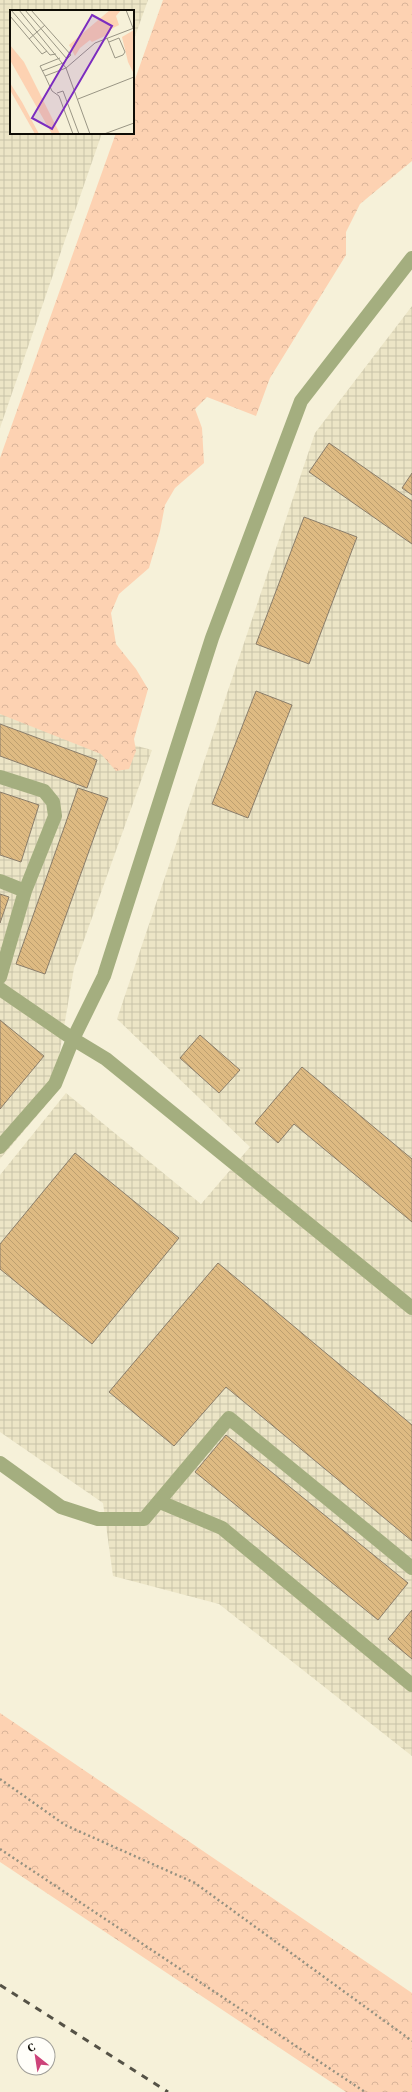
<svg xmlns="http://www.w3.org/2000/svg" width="412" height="2092" font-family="'Source Serif 4',serif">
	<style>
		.industrial { fill: url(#industrial-grid) }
		.forest { fill: url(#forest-crowns) }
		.building { fill: url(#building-back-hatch); stroke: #8a7d6a }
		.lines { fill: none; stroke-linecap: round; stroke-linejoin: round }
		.path { stroke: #959180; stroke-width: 2.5; stroke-dasharray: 2 3; stroke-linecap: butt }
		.service { stroke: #a4ae7f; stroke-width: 14 }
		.rail { stroke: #555246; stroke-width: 3; stroke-dasharray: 7 7; stroke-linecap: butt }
		.inset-road { fill: none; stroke: #9a9685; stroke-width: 1 }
		.view { fill: #7b2cbf; fill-opacity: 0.15; stroke: #7b2cbf; stroke-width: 2 }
		.inset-edge { fill: none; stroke: #0f0d06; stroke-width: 2 }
	</style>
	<defs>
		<pattern id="industrial-grid" width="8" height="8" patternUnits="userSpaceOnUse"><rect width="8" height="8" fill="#ece5c6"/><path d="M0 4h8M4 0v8" fill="none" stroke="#c9c3a9"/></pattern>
		<pattern id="forest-crowns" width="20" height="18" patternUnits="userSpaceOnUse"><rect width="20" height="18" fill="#fdd2b2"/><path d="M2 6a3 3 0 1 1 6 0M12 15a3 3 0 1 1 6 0" fill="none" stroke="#d8b398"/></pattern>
		<pattern id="building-back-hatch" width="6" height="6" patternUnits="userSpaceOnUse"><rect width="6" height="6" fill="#deba82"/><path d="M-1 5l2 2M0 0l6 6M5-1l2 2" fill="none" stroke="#bd9f6f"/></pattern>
	</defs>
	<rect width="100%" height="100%" fill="#f6f1d9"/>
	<path class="industrial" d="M0 0H148L133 42V11H11V133H102L0 428Z
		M412 306V1756L219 1604 113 1576 103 1503 0 1432V1175L66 1093 201 1204 250 1147 117 1019 315 433Z
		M0 709 152 750 74 968 52 1098 0 1159Z"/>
	<path class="forest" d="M163 0H412V161L360 204 346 232V255L270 378 256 416 207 397 195 409 202 428 204 463 175 488 165 505 160 531 149 568 119 594 111 613 116 644 136 669 148 689 134 739 136 751 129 769 116 771 101 754 0 714V458L116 133H133V85Z
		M0 1713 412 1993V2092H346L0 1862Z"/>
	<path class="building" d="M329 443 412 501V544L309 472Z
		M412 473V495L402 488Z
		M304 517 357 537 309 664 256 644Z
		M256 691 292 705 248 818 212 804Z
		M0 724 97 760 87 788 0 756Z
		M78 788 108 798 45 974 16 964Z
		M0 792 39 805 21 862 0 855Z
		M0 894 9 897 0 923Z
		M0 1020 44 1056 0 1109Z
		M200 1035 240 1070 219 1093 180 1058Z
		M302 1067 412 1159V1222L294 1124 278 1143 255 1123Z
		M75 1153 179 1238 92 1344 0 1269V1244Z
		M218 1263 412 1425V1541L226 1387 174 1446 109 1392Z
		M226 1435 408 1583 378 1620 195 1472Z
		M412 1610V1659L388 1639Z"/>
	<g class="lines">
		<path class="path" d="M0 1779 65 1825 195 1883 412 2041
			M0 1849 365 2092"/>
		<path class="service" d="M412 258 301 401 212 638 104 976 73 1039 106 1059 412 1308
			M0 777 44 791 53 802 55 816 25 891 0 977
			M0 881 25 891
			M0 989 73 1039 55 1084 0 1147
			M0 1463 61 1507 98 1519H144L229 1418 412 1568
			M160 1502 222 1528 412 1685"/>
		<path class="rail" d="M0 1985 168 2092"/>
	</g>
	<g transform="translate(10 10)">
		<rect width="124" height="124" fill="#f6f1d9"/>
		<path d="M100 0H111L106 6 109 15 101 19 99 24 82 32 80 30 70 38 65 46 59 35ZM124 20V64L118 52 112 27ZM0 35 14 52 50 124H42L0 50ZM0 73 12 92 29 124H25L0 80Z" fill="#fdd2b2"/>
		<path class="inset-road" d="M1 0 40 45 46 44M9 0 56 58 35 66 42 81 49 86 63 124M15 0 57 49M21 0 61 45 53 53 32 61M116 0 123 18M0 6 32 44 37 41M97 28 105 48 113 45 115 42 109 28 99 32M19 29 35 15M35 66 30 56 50 48M47 83 53 81 69 124M68 89 124 67M80 124 56 58 85 33 124 18M94 124 124 113"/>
		<path class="view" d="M82 5 102 16 42 119 22 108Z"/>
		<rect width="124" height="124" class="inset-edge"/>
	</g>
	<g transform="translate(36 2056) rotate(330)"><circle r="19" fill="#fffef9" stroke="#9f9e98"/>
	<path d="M0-3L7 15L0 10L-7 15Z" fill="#cd4379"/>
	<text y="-6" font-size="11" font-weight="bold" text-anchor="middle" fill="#0f0d06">С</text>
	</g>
</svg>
